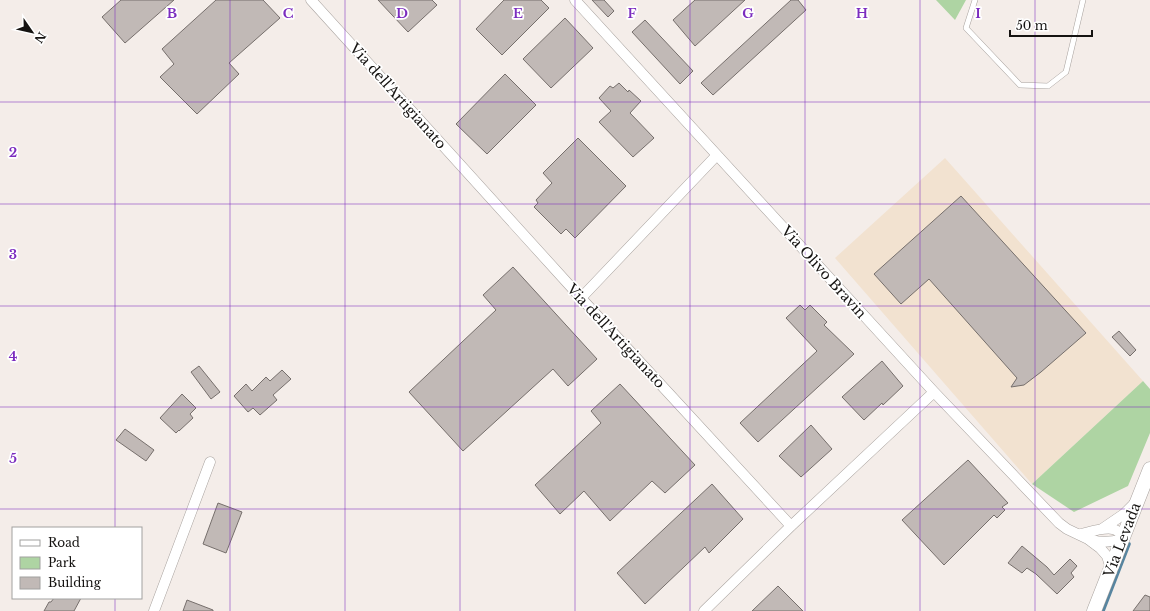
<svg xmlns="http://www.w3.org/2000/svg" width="1150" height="611" font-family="'Libre Baskerville',serif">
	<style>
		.commercial { fill: #f2e2d0 }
		.green { fill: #aed4a3 }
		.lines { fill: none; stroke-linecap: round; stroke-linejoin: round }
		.stream { stroke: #5785a0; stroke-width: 3.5 }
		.building { fill: #c1b9b6; stroke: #766f6c }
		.lane-casing { stroke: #a9a39f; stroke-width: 6 }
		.street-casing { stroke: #a9a39f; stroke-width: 11 }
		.secondary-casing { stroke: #a9a39f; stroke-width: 15 }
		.lane { stroke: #fff; stroke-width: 5 }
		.street { stroke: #fff; stroke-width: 10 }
		.secondary { stroke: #fff; stroke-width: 14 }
		.grid { fill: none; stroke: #7b2cbf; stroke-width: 1; stroke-opacity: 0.55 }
		.labels { text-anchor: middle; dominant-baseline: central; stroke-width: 3.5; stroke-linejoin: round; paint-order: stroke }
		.street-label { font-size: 14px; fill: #151311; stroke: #fff }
		.grid-label { font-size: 13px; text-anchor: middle; font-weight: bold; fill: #7b2cbf; stroke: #fff; stroke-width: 3.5; stroke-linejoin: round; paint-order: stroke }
	</style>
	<rect width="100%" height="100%" fill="#f4ede9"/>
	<path class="commercial" d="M945 158 1143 381 1032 484 835 258Z"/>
	<path class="green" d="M936 0H966L955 20Z
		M1143 381 1150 389V433L1128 486 1074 512 1032 484Z"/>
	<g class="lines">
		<path class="stream" d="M1103 611 1129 544"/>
	</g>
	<path class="building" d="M121 0H174L125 43 102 17Z
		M216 0H263L280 18 229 63 239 74 197 114 160 77 174 64 162 49Z
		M378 0H432L437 5 408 32Z
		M504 0H541L549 8 502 55 476 29Z
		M592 0H604L614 11 608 17Z
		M695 0H745L695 46 673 20Z
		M791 0H798L806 10 713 95 701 83Z
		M565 18 593 48 551 88 523 59Z
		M645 20 693 71 680 84 632 32Z
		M505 74 536 105 487 154 456 124Z
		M619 83 628 92 629 90 641 101 630 113 654 138 633 157 599 122 611 111 599 98 610 86 613 88Z
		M578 138 626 186 575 238 566 229 561 234 534 207 538 203 536 200 552 183 543 173Z
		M961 196 1086 333 1041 372 1024 385 1011 387 1017 378 929 279 901 304 874 274Z
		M513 267 597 359 568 386 553 369 463 451 409 392 496 310 483 295Z
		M800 305 805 310 810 305 827 322 824 325 854 354 758 442 740 423 817 351 786 318Z
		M1119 331 1136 350 1130 356 1112 337Z
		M882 361 903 386 883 405 882 403 864 420 842 397Z
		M199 366 220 392 211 399 191 372Z
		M282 370 291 379 273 395 277 400 260 415 253 408 248 412 234 396 246 384 252 391 266 377 270 381Z
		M620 384 695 465 665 493 652 481 610 521 584 491 560 514 535 485 601 423 591 411Z
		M182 394 196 408 190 414 193 418 179 431V430L176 433 160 418Z
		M811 425 832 449 801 477 779 456Z
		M125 429 154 450 146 461 116 440Z
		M968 460 1008 503 1002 507 1005 510 997 518 994 515 944 565 902 520Z
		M712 484 743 519 709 553 705 547 645 604 617 573Z
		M218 503 242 512 226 553 203 544Z
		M1022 546 1047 567 1054 575 1070 559 1077 566 1071 573 1074 577 1057 594 1036 574 1027 568 1022 573 1008 563Z
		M778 586 803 611H752Z
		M1145 595 1150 597V611H1133Z
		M54 598H81L74 611H44L49 602H51Z
		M187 600 213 610V611H183Z"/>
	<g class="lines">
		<g class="lane-casing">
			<path id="lane" d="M975 0 966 28 1020 85 1048 86 1066 72 1083 0"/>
		</g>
		<g class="street-casing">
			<path id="street" d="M311 0 581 298 791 526
				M575 0 934 392 1059 523 1067 529 1088 539 1100 548 1107 556 1111 569
				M581 298 717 155
				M1102 529 1124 514 1135 503
				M1081 534C1090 532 1103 527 1113 529 1117 530 1120 533 1124 536
				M1092 540C1102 543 1112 542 1122 539
				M154 611 210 462
				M704 611 791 526 934 392"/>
		</g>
		<g class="secondary-casing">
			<path id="secondary" d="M1094 611 1150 469"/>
		</g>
		<use href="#lane" class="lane"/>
		<use href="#street" class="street"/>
		<use href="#secondary" class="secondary"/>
	</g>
	<path class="grid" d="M115 0V528M230 0V611M345 0V611M460 0V611M575 0V611M690 0V611M805 0V611M920 0V611M1035 0V611M0 102H1150M0 204H1150M0 306H1150M0 407H1150M0 509H1150M115 598V611"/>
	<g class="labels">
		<g class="street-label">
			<text transform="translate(398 96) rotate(48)">Via dell'Artigianato</text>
			<text transform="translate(824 272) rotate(48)">Via Olivo Bravin</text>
			<text transform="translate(616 336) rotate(47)">Via dell'Artigianato</text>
			<text transform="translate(1122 540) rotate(-69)">Via Levada</text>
		</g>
	</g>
	<g class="grid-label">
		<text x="172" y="18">B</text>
		<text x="288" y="18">C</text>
		<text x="402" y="18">D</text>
		<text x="518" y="18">E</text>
		<text x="632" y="18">F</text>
		<text x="748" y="18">G</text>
		<text x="862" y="18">H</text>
		<text x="978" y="18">I</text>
		<text x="13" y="157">2</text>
		<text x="13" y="259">3</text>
		<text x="13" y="361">4</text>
		<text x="13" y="463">5</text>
	</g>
	<rect x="12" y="527" width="130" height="72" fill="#ffffff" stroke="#a1a1a0"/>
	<rect x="20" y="540" width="20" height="6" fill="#ffffff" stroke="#a1a1a0"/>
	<text x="48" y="547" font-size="12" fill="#151311">Road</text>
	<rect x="20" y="557" width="20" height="12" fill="#aed4a3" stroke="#a1a1a0"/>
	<text x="48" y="567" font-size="12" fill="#151311">Park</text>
	<rect x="20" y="577" width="20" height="12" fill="#c1b9b6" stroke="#a1a1a0"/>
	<text x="48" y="587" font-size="12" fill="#151311">Building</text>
	<g transform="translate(32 32) rotate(124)" stroke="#ffffff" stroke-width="3" paint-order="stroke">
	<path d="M0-3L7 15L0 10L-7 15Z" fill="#151311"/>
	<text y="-6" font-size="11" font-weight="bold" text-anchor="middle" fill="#151311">N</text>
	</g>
	<path d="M1010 30v6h82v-6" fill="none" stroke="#151311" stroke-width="2"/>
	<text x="1016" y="30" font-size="12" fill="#151311" stroke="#ffffff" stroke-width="3" paint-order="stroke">50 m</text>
</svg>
